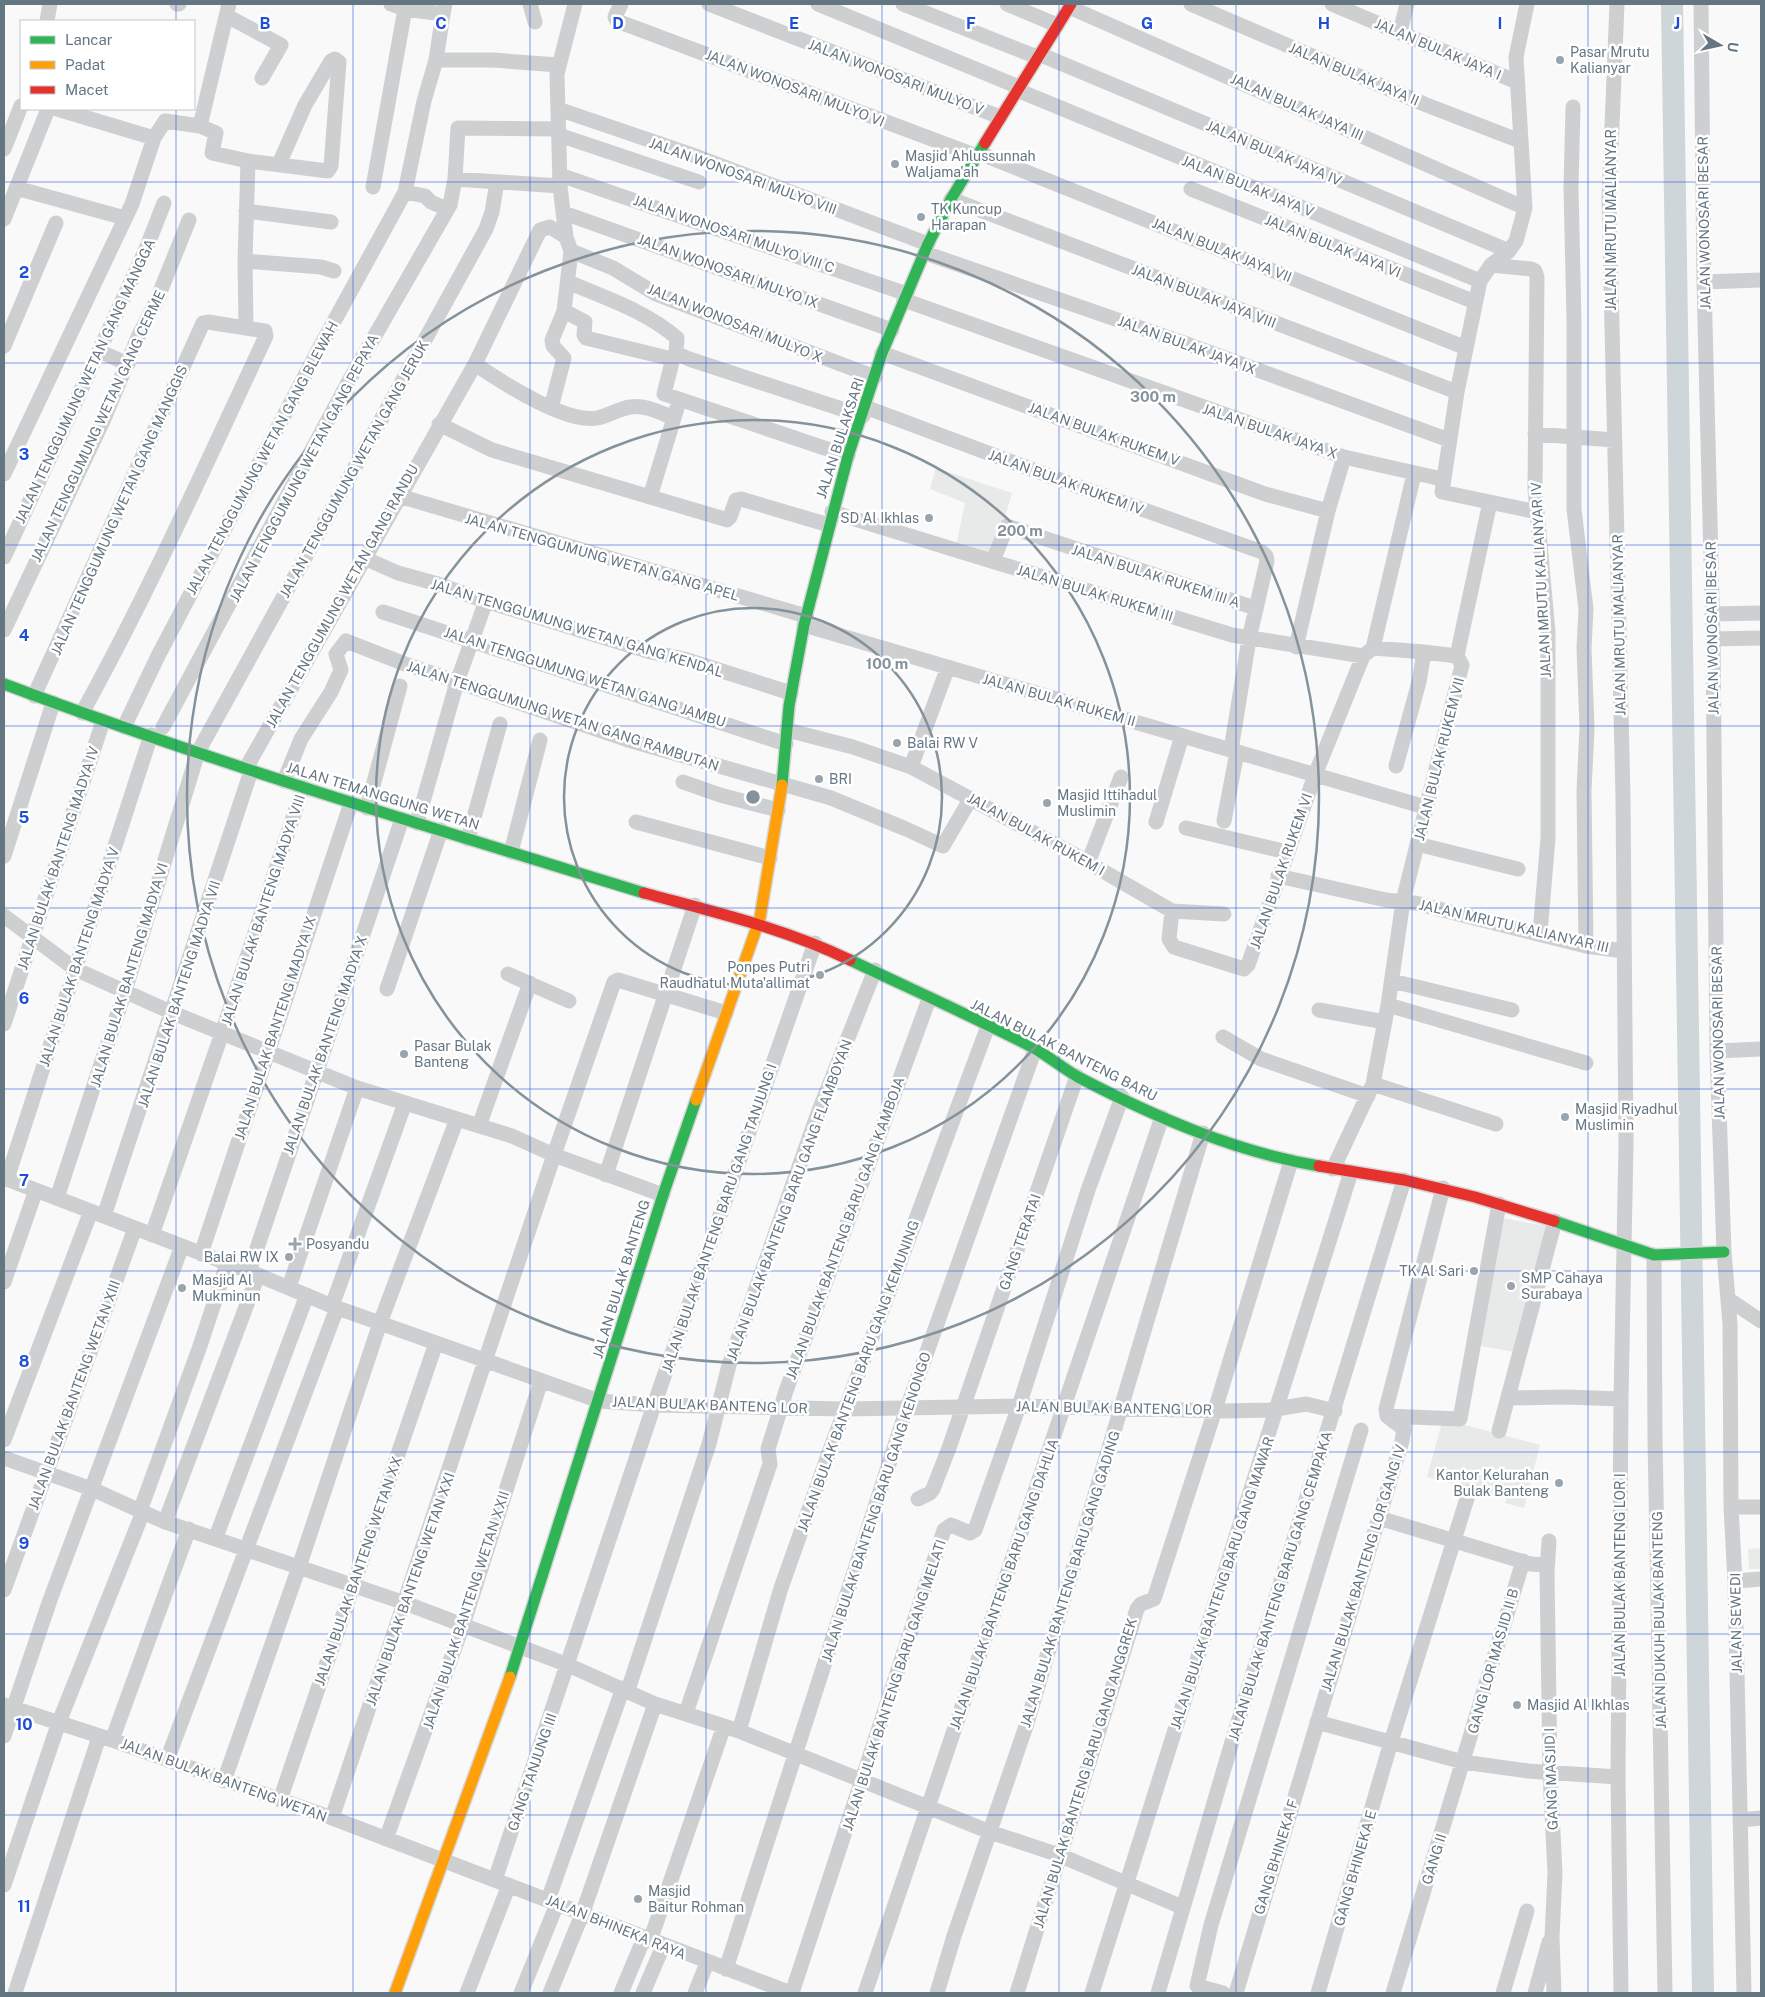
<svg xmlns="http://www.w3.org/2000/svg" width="1765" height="1997" font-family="'Public Sans',sans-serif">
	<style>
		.built { fill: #e8e9e9 }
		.green { fill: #e8ebe6 }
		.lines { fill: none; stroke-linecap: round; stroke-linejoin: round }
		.river { stroke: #ced6d9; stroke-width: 22 }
		.fast-casing { stroke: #d5d6d7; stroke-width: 14 }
		.slow-casing { stroke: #d5d6d7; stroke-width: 14 }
		.jam-casing { stroke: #d5d6d7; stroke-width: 14 }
		.street { stroke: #cecfd0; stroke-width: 15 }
		.fast { stroke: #30b455; stroke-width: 11 }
		.slow { stroke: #ff9f0a; stroke-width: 11 }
		.jam { stroke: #e5322d; stroke-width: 11 }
		.grid { fill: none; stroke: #1d4ed8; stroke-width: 1; stroke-opacity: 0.55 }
		.ring { fill: none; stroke: #84929c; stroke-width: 2.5 }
		.poi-dot { fill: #99a4ac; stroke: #fff; stroke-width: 2 }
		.labels { text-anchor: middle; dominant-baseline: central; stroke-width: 5; stroke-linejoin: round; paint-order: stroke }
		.street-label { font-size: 14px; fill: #657683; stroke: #fff }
		.poi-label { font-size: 14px; fill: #657683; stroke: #fff; text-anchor: start }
		.grid-label { font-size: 16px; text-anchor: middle; font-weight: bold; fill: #1d4ed8; stroke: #fff; stroke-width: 5; stroke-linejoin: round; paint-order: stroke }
		.centre { fill: #84929c; stroke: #fff; stroke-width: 2.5 }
		.ring-label { font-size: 15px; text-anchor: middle; font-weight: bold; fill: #84929c; stroke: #fff; stroke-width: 5; stroke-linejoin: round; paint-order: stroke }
	</style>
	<rect width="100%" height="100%" fill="#f9f9f9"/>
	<path class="built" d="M936 468 1012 493 993 557 956 546 965 503 930 489Z
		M1497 1217 1552 1227 1520 1353 1475 1345Z
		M1443 1419 1540 1445 1524 1508 1505 1503 1506 1499 1427 1477Z"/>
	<path class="green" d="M1761 1548V1569H1749L1748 1549Z"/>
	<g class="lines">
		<path class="river" d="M1672 4 1703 1993"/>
		<g class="fast-casing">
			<path id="fast" d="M4 684C214 763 429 827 644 893
				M782 785 789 706 804 625 848 456 882 353 928 244 951 199 985 143
				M850 960C911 989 974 1017 1034 1048 1049 1057 1063 1068 1078 1077 1153 1116 1235 1152 1319 1166
				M1554 1221 1654 1255 1724 1252
				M510 1677 663 1195 696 1100"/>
		</g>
		<g class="slow-casing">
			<path id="slow" d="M696 1100 760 918 782 785
				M395 1993 510 1677"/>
		</g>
		<g class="jam-casing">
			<path id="jam" d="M985 143 1071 4
				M644 893C714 912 784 928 850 960
				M1319 1166 1404 1180 1475 1197 1554 1221"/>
		</g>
		<path class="street" d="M177 4H179
			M391 4 405 9 443 14 445 4
			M530 4 535 22
			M621 4 615 17 617 21 977 156
			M709 4 1000 117
			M818 4 1019 87
			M903 4 1037 57
			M1007 4 1057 25
			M1191 4 1424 104 1520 141
			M1332 4 1517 82
			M1527 4 1516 57 1525 208 1516 241 1509 251 1491 265 1480 281 1457 392 1442 492 1537 512
			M1617 4 1609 198 1623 798 1626 1145 1621 1399 1618 1777 1621 1993
			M1701 4 1704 282 1713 639 1717 1051 1724 1252 1730 1324 1731 1507 1735 1581 1744 1993
			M1069 7 1525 208
			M227 16 281 45 262 78
			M47 21 50 4
			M1400 32 1407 4
			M1039 54 1509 251
			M436 60H493L558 65
			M1017 90 1480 281
			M1573 107 1571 187 1574 321V509L1586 609 1584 648 1587 728 1584 791 1586 946
			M57 109 154 138 165 121 200 126 216 133 212 153 248 161 245 261 246 327
			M558 109 690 154 928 244
			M200 126 229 4
			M559 135 699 182
			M4 149 21 106
			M979 153 1466 348
			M248 161 328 171 331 166 339 62 335 59 331 61 305 105 279 164
			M560 175 907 294
			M455 179 560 186
			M373 187 405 9
			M16 188 125 218
			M1191 189 1475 302
			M405 192 425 196 431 202 447 209
			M951 199 1457 392
			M246 211 331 222
			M564 213 892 330
			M4 219 48 109
			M571 251 613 268 656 294 875 377
			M925 253 1187 344 1449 440
			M245 261 321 267 334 271
			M1491 265 1531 269 1535 271 1537 277 1535 489 1548 632V838L1540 933
			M568 282C605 298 646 311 677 338L676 353 689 359 863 416
			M1704 282 1761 280
			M904 300 1344 457 1442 479
			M564 311 585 322 584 335 586 338 668 358 672 362 664 394 848 456
			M4 346 56 223
			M99 351 128 364
			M882 353 1265 494 1328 511
			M475 364C500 381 566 424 597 418 608 416 618 409 630 407 644 404 661 413 674 418
			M865 407 1063 481 1262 552 1266 556 1267 561 1249 639 1231 750
			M551 408 564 358 553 346 552 340 564 311 571 251 566 237 560 186 557 74 575 4
			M439 424 492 450 721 518 727 520 730 517 736 500 741 499 829 525
			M1535 434 1614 440
			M4 474 132 204 154 138
			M399 496 806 616
			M650 497 677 408
			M832 512 1232 635 1363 656
			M4 557 146 249 164 203
			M364 558 398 573 438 584 479 599 651 652 684 659 791 693
			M993 561 1007 526 1255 608
			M383 612 786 744
			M1712 614 1761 613
			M804 625 1425 807
			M4 630 103 421 139 335 156 302 189 220
			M1713 639 1761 638
			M1296 647 1328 511 1344 457
			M1373 648 1424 652 1419 682 1396 766
			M1424 652 1457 656
			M34 696 203 323 208 322 265 331 266 336C207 462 150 590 82 713
			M124 727 158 656 320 347 405 192 424 101 436 60 443 14
			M163 727 350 379 450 205 455 179 458 128 559 129
			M787 730 853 747 911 767 1070 852 1172 911 1169 939 1174 947 1244 969 1248 965 1315 775 1363 656 1373 648 1414 474
			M911 767 948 667
			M246 768 475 364 540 230 550 227 566 237
			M284 781 301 739 331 692 341 670 336 654 346 641 405 664 628 740 831 798 906 829 943 846 971 798
			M683 782 720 795 778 810
			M367 808 400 686
			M1224 821 1237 752
			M636 822 770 858
			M1156 822 1182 736
			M417 823 457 682 486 601
			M1186 828 1287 852
			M468 839 500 724
			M1417 844 1518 869
			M511 852 540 740
			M4 856 53 703
			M1088 863 1121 777
			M1278 876 1386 900 1415 903 1586 946 1624 951
			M1172 911 1224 914
			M4 916 75 969 173 1013 357 1088 512 1136 554 1155 663 1195
			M508 974 569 1001
			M1392 981 1512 1010
			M387 989 441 830
			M1388 1005 1586 1063
			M1319 1010 1385 1022
			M4 1024 103 721
			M1223 1037 1261 1059 1368 1096
			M1717 1051 1761 1049
			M1373 1084 1496 1124
			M479 1126 530 983
			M1333 1169 1373 1084 1388 1005 1403 901 1462 665 1457 656 1490 502
			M606 1175 695 905
			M4 1178 258 1275 332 1306 599 1401 654 1405 845 1409 1019 1406 1225 1411 1270 1410 1306 1404 1335 1411
			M7 1179 151 735
			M57 1198 125 991 198 752 486 229 492 212 497 182
			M104 1216 251 771
			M152 1235 222 1033 303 787
			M201 1254 351 803
			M1654 1255 1655 1437 1665 1993
			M249 1272 402 819
			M4 1282 36 1190
			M289 1287 357 1088
			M1728 1299 1761 1321
			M332 1306 405 1103
			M1508 1398 1566 1397 1621 1399
			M1387 1416 1460 1419 1499 1204
			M1499 1431 1555 1221
			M4 1440 91 1211
			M4 1458 92 1489 165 1522 405 1603 568 1665 655 1704 739 1731 990 1832 1059 1855 1182 1907
			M918 1499 930 1493 933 1489 949 1448 1077 1076
			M1731 1507H1761
			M140 1511 200 1346 227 1264
			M1379 1518 1531 1564 1547 1565
			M165 1522 258 1275
			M216 1537 307 1295
			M1549 1541 1547 1572 1550 1773 1555 1873 1552 1937 1554 1993
			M1735 1581 1761 1579
			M4 1590 135 1228
			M628 1690 709 1444 729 1365 818 1113 875 970
			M4 1705 112 1740 332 1818 791 1993
			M686 1713 770 1464 768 1449 786 1391 929 999
			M1317 1722 1463 1762 1528 1771 1618 1777
			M739 1731 781 1588 830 1450 988 1026
			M4 1736 50 1600 182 1246
			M112 1740 189 1529
			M167 1760 337 1308
			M224 1781 299 1567 380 1323 457 1119
			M280 1800 436 1343
			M332 1818 554 1155 614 982 618 980 726 1013
			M1740 1820 1761 1818
			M386 1839 463 1625 541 1381
			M495 1880 654 1405 815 943
			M4 1885 59 1722 143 1512
			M548 1900 623 1688
			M650 1941 724 1726
			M726 1969 907 1408 1035 1049
			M15 1993 99 1737
			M467 1993 509 1885
			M521 1993 557 1904
			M550 1993 583 1912 655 1704
			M621 1993 644 1938
			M643 1993 663 1946
			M695 1993 707 1963
			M792 1993 944 1530 951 1525 970 1533 975 1530 1019 1406 1088 1190 1122 1097
			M865 1993 1162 1117
			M937 1993 954 1936 1027 1723 1203 1133
			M1017 1993 1137 1609 1141 1604 1154 1599 1215 1410 1291 1161
			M1092 1993 1351 1172
			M1158 1993 1234 1735 1404 1180
			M1223 1993 1197 1986 1211 1925 1361 1430
			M1236 1993 1402 1441 1404 1429 1387 1416 1386 1409 1443 1188
			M1318 1993 1391 1742 1469 1492
			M1393 1993 1523 1561
			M1503 1993 1527 1911
			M1535 1993 1549 1942"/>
		<use href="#fast" class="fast"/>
		<use href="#slow" class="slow"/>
		<use href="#jam" class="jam"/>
	</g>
	<path class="grid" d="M176 4V21M353 4V1993M530 4V1993M706 4V1993M882 4V1993M1059 4V1993M1236 4V1993M1412 4V1993M1588 4V1993M176 109V1993M4 182H1761M4 363H1761M4 545H1761M4 726H1761M4 908H1761M4 1089H1761M4 1271H1761M4 1452H1761M4 1634H1761M4 1815H1761"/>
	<g class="ring">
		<circle cx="753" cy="797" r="189"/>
		<circle cx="753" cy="797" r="377"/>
		<circle cx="753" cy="797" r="566"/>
	</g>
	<g class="poi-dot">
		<circle cx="1560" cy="60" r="5"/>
		<circle cx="895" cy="164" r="5"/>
		<circle cx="921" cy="217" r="5"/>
		<circle cx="929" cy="518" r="5"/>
		<circle cx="897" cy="743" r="5"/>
		<circle cx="819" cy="779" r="5"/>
		<circle cx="1047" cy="803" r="5"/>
		<circle cx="820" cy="975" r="5"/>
		<circle cx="404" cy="1054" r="5"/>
		<circle cx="1565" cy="1117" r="5"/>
		<path d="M292.5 1236.5h5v5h5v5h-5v5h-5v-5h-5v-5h5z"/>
		<circle cx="289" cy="1257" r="5"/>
		<circle cx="1474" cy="1271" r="5"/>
		<circle cx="1511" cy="1286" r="5"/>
		<circle cx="182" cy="1288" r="5"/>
		<circle cx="1559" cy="1483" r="5"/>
		<circle cx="1517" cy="1705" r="5"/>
		<circle cx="638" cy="1899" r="5"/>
	</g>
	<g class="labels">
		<g class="street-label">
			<text transform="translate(1438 49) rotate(23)">JALAN BULAK JAYA I</text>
			<text transform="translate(1354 74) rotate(23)">JALAN BULAK JAYA II</text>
			<text transform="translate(896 77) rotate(21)">JALAN WONOSARI MULYO V</text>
			<text transform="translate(795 88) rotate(21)">JALAN WONOSARI MULYO VI</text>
			<text transform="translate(1297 107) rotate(24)">JALAN BULAK JAYA III</text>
			<text transform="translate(1274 153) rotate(23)">JALAN BULAK JAYA IV</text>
			<text transform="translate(743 176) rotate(20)">JALAN WONOSARI MULYO VIII</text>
			<text transform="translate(1248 186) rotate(22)">JALAN BULAK JAYA V</text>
			<text transform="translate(1611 220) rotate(-90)">JALAN MRUTU MALIANYAR</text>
			<text transform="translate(1704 223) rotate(-91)">JALAN WONOSARI BESAR</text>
			<text transform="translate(734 234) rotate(19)">JALAN WONOSARI MULYO VIII C</text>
			<text transform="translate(1333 246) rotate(22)">JALAN BULAK JAYA VI</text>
			<text transform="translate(1222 250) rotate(22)">JALAN BULAK JAYA VII</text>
			<text transform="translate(728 271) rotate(20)">JALAN WONOSARI MULYO IX</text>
			<text transform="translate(1204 296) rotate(21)">JALAN BULAK JAYA VIII</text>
			<text transform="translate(735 323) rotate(22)">JALAN WONOSARI MULYO X</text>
			<text transform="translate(1187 345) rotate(20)">JALAN BULAK JAYA IX</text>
			<text transform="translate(85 381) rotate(-65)">JALAN TENGGUMUNG WETAN GANG MANGGA</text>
			<text transform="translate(98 426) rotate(-65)">JALAN TENGGUMUNG WETAN GANG CERME</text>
			<text transform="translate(1270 431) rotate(19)">JALAN BULAK JAYA X</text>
			<text transform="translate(1104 434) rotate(20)">JALAN BULAK RUKEM V</text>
			<text transform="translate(840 438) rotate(-72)">JALAN BULAKSARI</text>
			<text transform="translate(262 458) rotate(-62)">JALAN TENGGUMUNG WETAN GANG BLEWAH</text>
			<text transform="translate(304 468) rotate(-62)">JALAN TENGGUMUNG WETAN GANG PEPAYA</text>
			<text transform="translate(354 469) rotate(-61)">JALAN TENGGUMUNG WETAN GANG JERUK</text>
			<text transform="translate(1066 482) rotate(20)">JALAN BULAK RUKEM IV</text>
			<text transform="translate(119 510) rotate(-66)">JALAN TENGGUMUNG WETAN GANG MANGGIS</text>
			<text transform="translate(602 557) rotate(16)">JALAN TENGGUMUNG WETAN GANG APEL</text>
			<text transform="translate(1156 576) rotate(18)">JALAN BULAK RUKEM III A</text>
			<text transform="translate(1541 580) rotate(-93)">JALAN MRUTU KALIANYAR IV</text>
			<text transform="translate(1095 593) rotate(17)">JALAN BULAK RUKEM III</text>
			<text transform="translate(342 596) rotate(-61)">JALAN TENGGUMUNG WETAN GANG RANDU</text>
			<text transform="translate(1619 625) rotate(-91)">JALAN MRUTU MALIANYAR</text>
			<text transform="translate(577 628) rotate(17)">JALAN TENGGUMUNG WETAN GANG KENDAL</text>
			<text transform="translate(1712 628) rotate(-91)">JALAN WONOSARI BESAR</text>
			<text transform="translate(585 677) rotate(18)">JALAN TENGGUMUNG WETAN GANG JAMBU</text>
			<text transform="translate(1059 700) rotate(16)">JALAN BULAK RUKEM II</text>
			<text transform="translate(563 716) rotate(18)">JALAN TENGGUMUNG WETAN GANG RAMBUTAN</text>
			<text transform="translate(1439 759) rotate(-76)">JALAN BULAK RUKEM VII</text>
			<text transform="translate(383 796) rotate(17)">JALAN TEMANGGUNG WETAN</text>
			<text transform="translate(1036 834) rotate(29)">JALAN BULAK RUKEM I</text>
			<text transform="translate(58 858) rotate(-72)">JALAN BULAK BANTENG MADYA IV</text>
			<text transform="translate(1281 871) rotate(-71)">JALAN BULAK RUKEM VI</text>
			<text transform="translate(263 910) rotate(-72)">JALAN BULAK BANTENG MADYA VIII</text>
			<text transform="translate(1514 926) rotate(13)">JALAN MRUTU KALIANYAR III</text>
			<text transform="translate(79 957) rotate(-72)">JALAN BULAK BANTENG MADYA V</text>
			<text transform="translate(129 975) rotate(-73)">JALAN BULAK BANTENG MADYA VI</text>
			<text transform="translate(179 994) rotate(-72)">JALAN BULAK BANTENG MADYA VII</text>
			<text transform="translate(275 1028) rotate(-72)">JALAN BULAK BANTENG MADYA IX</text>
			<text transform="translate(1718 1033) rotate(-91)">JALAN WONOSARI BESAR</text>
			<text transform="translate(325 1045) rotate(-71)">JALAN BULAK BANTENG MADYA X</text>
			<text transform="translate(1064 1050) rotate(27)">JALAN BULAK BANTENG BARU</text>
			<text transform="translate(789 1200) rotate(-70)">JALAN BULAK BANTENG BARU GANG FLAMBOYAN</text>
			<text transform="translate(719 1218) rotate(-71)">JALAN BULAK BANTENG BARU GANG TANJUNG I</text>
			<text transform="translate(845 1228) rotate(-70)">JALAN BULAK BANTENG BARU GANG KAMBOJA</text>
			<text transform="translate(1020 1242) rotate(-71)">GANG TERATAI</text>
			<text transform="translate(621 1279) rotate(-73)">JALAN BULAK BANTENG</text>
			<text transform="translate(858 1376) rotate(-70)">JALAN BULAK BANTENG BARU GANG KEMUNING</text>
			<text transform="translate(74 1395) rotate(-70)">JALAN BULAK BANTENG WETAN XIII</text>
			<text transform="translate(710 1405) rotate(2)">JALAN BULAK BANTENG LOR</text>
			<text transform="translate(1114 1408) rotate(1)">JALAN BULAK BANTENG LOR</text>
			<text transform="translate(876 1507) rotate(-72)">JALAN BULAK BANTENG BARU GANG KENONGO</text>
			<text transform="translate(1363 1568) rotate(-73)">JALAN BULAK BANTENG LOR GANG IV</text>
			<text transform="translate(358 1571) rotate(-71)">JALAN BULAK BANTENG WETAN XX</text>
			<text transform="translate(1620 1575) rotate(-90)">JALAN BULAK BANTENG LOR I</text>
			<text transform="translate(1070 1579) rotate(-73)">JALAN BULAK BANTENG BARU GANG GADING</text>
			<text transform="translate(1222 1583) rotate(-72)">JALAN BULAK BANTENG BARU GANG MAWAR</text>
			<text transform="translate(1004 1584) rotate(-71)">JALAN BULAK BANTENG BARU GANG DAHLIA</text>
			<text transform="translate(1280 1586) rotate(-73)">JALAN BULAK BANTENG BARU GANG CEMPAKA</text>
			<text transform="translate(410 1589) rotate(-71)">JALAN BULAK BANTENG WETAN XXI</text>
			<text transform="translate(466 1610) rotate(-72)">JALAN BULAK BANTENG WETAN XXII</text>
			<text transform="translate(1659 1620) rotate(-91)">JALAN DUKUH BULAK BANTENG</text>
			<text transform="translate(1736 1623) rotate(-91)">JALAN SEWEDI</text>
			<text transform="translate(1493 1661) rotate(-74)">GANG LOR MASJID II B</text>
			<text transform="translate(894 1685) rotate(-72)">JALAN BULAK BANTENG BARU GANG MELATI</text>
			<text transform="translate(532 1772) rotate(-71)">GANG TANJUNG III</text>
			<text transform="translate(1085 1773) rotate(-73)">JALAN BULAK BANTENG BARU GANG ANGGREK</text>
			<text transform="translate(1551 1779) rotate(-92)">GANG MASJID I</text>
			<text transform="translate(224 1780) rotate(20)">JALAN BULAK BANTENG WETAN</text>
			<text transform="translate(1276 1857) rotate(-73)">GANG BHINEKA F</text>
			<text transform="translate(1434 1859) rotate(-73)">GANG II</text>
			<text transform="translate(1355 1868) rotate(-74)">GANG BHINEKA E</text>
			<text transform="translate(616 1927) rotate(22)">JALAN BHINEKA RAYA</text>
		</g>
		<g class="poi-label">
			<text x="1570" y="52">Pasar Mrutu<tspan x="1570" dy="16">Kalianyar</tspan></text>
			<text x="905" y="156">Masjid Ahlussunnah<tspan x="905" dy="16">Waljama'ah</tspan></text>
			<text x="931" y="209">TK Kuncup<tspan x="931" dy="16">Harapan</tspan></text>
			<text x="919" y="518" text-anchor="end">SD Al Ikhlas</text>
			<text x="907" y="743">Balai RW V</text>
			<text x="829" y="779">BRI</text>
			<text x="1057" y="795">Masjid Ittihadul<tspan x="1057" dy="16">Muslimin</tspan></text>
			<text x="810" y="967" text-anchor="end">Ponpes Putri<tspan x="810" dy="16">Raudhatul Muta'allimat</tspan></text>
			<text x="414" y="1046">Pasar Bulak<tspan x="414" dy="16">Banteng</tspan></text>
			<text x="1575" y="1109">Masjid Riyadhul<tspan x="1575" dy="16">Muslimin</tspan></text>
			<text x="306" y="1244">Posyandu</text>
			<text x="279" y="1257" text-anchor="end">Balai RW IX</text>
			<text x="1464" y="1271" text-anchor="end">TK Al Sari</text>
			<text x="1521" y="1278">SMP Cahaya<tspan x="1521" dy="16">Surabaya</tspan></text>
			<text x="192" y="1280">Masjid Al<tspan x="192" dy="16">Mukminun</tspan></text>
			<text x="1549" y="1475" text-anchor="end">Kantor Kelurahan<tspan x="1549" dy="16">Bulak Banteng</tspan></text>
			<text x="1527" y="1705">Masjid Al Ikhlas</text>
			<text x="648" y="1891">Masjid<tspan x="648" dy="16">Baitur Rohman</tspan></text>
		</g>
	</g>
	<g class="grid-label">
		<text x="265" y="29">B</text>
		<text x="441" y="29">C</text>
		<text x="618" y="29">D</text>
		<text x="794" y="29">E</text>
		<text x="971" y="29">F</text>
		<text x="1147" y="29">G</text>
		<text x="1324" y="29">H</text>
		<text x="1500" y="29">I</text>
		<text x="1677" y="29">J</text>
		<text x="24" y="278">2</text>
		<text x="24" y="460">3</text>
		<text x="24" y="641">4</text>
		<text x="24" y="823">5</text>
		<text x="24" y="1004">6</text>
		<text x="24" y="1186">7</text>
		<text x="24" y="1367">8</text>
		<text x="24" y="1549">9</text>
		<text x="24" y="1730">10</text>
		<text x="24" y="1912">11</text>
	</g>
	<circle cx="753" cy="797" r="8" class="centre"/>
	<g class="ring-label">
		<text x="1153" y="402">300 m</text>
		<text x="1020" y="536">200 m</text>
		<text x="887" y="669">100 m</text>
	</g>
	<rect width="1765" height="1997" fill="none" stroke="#657683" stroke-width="10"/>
	<rect x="20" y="20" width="175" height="90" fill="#ffffff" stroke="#c1c8cd"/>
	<rect x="30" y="36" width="25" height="8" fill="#30b455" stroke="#c1c8cd"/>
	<text x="65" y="45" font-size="15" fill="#657683">Lancar</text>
	<rect x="30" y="61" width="25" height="8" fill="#ff9f0a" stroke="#c1c8cd"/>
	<text x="65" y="70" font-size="15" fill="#657683">Padat</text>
	<rect x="30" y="86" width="25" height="8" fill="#e5322d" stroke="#c1c8cd"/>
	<text x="65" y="95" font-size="15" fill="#657683">Macet</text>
	<g transform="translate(1720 45) rotate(99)" stroke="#ffffff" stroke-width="4" paint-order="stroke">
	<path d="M0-4L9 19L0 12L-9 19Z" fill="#657683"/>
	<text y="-8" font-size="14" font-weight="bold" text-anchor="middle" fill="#657683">U</text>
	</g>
</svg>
